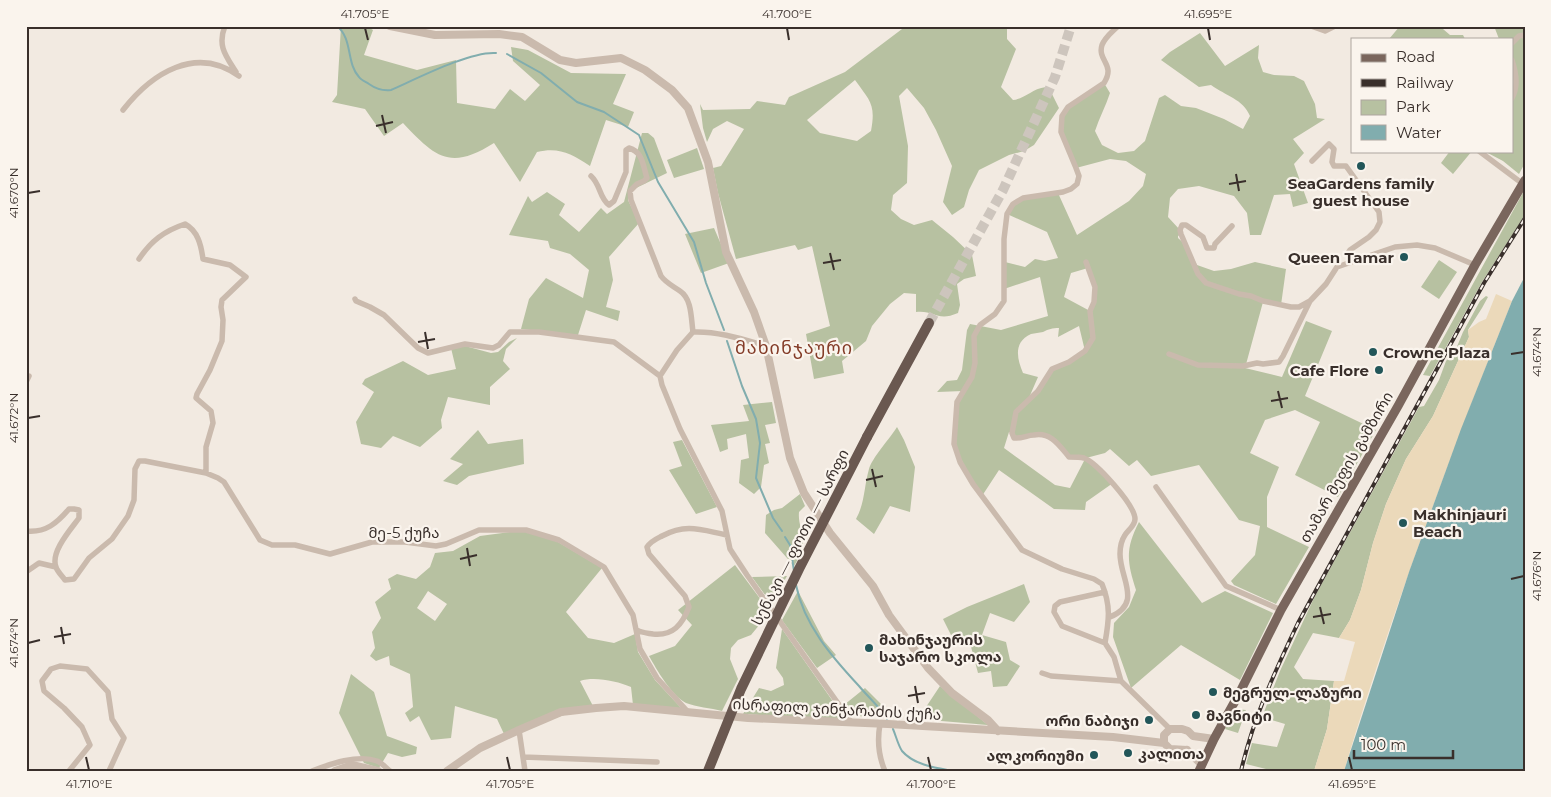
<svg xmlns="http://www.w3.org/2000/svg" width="1551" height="797" font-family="Montserrat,'Noto Sans Georgian',sans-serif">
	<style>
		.green { fill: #b7c1a1; fill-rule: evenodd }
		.sand { fill: #ebd9ba }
		.water { fill: #81adae }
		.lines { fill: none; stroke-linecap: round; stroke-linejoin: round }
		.stream { stroke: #81adae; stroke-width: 2 }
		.trunk-tunnel { stroke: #cdc5bd; stroke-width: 10; stroke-dasharray: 10 5; stroke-linecap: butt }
		.minor { stroke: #cabaad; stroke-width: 5.5 }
		.tertiary { stroke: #cabaad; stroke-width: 8 }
		.primary { stroke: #7a665d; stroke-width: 9 }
		.trunk { stroke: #6a5850; stroke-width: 10 }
		.rail-casing { stroke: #392f2b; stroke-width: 4 }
		.rail { stroke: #faf4ed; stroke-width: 2; stroke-dasharray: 5.5; stroke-linecap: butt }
		.trunk-bridge { stroke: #6a5850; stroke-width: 10 }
		.ticks { fill: none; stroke: #392f2b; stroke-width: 2 }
		.poi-dot { fill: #225659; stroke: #faf4ed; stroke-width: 2 }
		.labels { text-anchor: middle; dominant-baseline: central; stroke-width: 4.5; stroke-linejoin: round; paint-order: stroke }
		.poi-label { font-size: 15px; font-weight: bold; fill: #392f2b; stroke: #faf4ed; text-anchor: start }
		.street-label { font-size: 15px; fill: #392f2b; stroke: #faf4ed }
		.quarter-label { font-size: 18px; letter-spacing: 1px; fill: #843c28; stroke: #faf4ed }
		.neatline { fill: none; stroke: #392f2b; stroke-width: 2 }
		.ticks-label { font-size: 12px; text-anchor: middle; fill: #392f2b }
	</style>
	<rect width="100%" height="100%" fill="#f2eae1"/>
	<path class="green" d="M341 26H366L373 30 364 55 417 70 456 60 457 103 495 109 510 89 525 101 540 85 513 61 511 47 528 50 571 73 626 74 613 104 634 112 628 127 606 120 590 166C571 154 560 147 537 152L520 182 494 143C450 171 435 157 403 123L384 136 365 109 332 102 337 95Z
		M906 26H1007V39L1016 49 1001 87 1013 100C1027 98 1031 89 1046 87L1052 94 1059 108 1034 145 1024 151 1009 155 979 170 969 190 964 207 952 215 943 202 952 166 936 130 924 108 907 88 899 96 908 146 907 183 893 195 891 210 901 219 914 225 932 220 953 237 972 255 976 276 964 279 957 284 960 305 958 313C937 322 935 310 916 312V294L904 293 890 304 872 326 866 341 842 361 844 373 814 379 806 334 830 326 812 246 798 250 795 245 736 259 718 193 713 168 721 166 744 129 727 121 713 129 707 142 703 128 700 104 703 110 750 109 757 101 785 105 789 97 845 72ZM855 80C870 101 876 104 871 131L857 141 820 133 807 120Z
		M1400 26H1443V29L1450 35H1463L1465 39H1389Z
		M1494 26H1525V163L1519 174 1503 161 1484 151H1512V98L1514 95 1512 39H1499Z
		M1200 33 1225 66 1259 45 1258 58 1263 72 1274 75 1294 76 1304 81 1315 104 1317 118 1325 119 1293 139 1304 153 1294 164 1308 203 1293 207 1290 194 1274 195 1261 235H1250L1247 213 1234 196 1199 186 1178 189 1170 198 1168 217 1180 230 1181 234 1178 236V238L1187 246 1197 265 1214 271 1231 269 1255 262 1286 269 1281 305 1263 302 1245 368 1282 377 1306 321 1332 331 1305 396 1376 430 1338 497 1295 475 1320 422 1295 410 1265 420 1250 453 1279 467 1267 497V527L1309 547 1276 604 1234 585 1231 581 1255 555 1260 526 1239 520 1199 465 1151 476 1137 460 1129 466 1110 449 1105 453 1086 458 1113 483 1086 502 1085 510 1054 509 999 470 982 496 973 484 954 444 957 402 963 391 937 392 947 381 957 380 962 370 967 330 970 324 1001 330 1048 316 1040 277 1004 289 1005 262 1025 267 1035 259 1045 261 1058 258 1047 232 1007 214C1020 194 1037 196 1058 193L1077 235 1129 201 1143 186 1146 174 1126 161 1110 159 1076 168 1062 138 1064 112 1104 83 1110 93C1106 106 1099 118 1095 131L1102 145 1118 153 1134 151 1145 141 1159 98 1165 95 1181 106 1196 108 1224 119 1243 129 1250 116C1243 99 1226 96 1211 85L1199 87 1161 60 1170 52ZM1088 268 1095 287 1090 311 1064 297 1071 273ZM1079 326 1085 351 1052 369 1028 400 1038 377 1023 373C1017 359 1013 342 1031 334 1035 333 1039 333 1043 332 1049 329 1052 328 1059 328L1058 337ZM1009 432 1020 438 1042 434 1061 448 1069 457 1085 459 1070 488 1055 485 1004 448Z
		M642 133H648L654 138 667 173 632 190 628 200 639 223 609 257 613 280 606 307 620 311 618 321 586 310 578 335 521 329 529 299 546 278 583 298 589 270 570 254 550 248 548 241 509 235 528 196 532 202 547 192 565 204 559 215 579 232 601 208 607 214 624 202Z
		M697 148 704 169 674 178 667 160Z
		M1450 151H1472L1453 174 1441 163Z
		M1525 189V215L1482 282 1430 376 1423 375Z
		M714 228 729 263 701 273 685 234Z
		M1439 260 1457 272 1439 299 1421 287Z
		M1486 296 1488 297 1482 308 1468 330 1469 337 1433 416 1406 459 1386 504 1373 543 1361 590 1350 620 1339 638 1313 633 1294 667 1303 679 1334 681 1327 729 1314 771H1274L1246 764 1252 743 1277 747 1285 724 1262 717 1280 671 1314 598 1419 407 1424 406 1439 380 1446 361 1456 349 1463 332 1480 301Z
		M517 338 506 349 503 361 510 369 490 387V405L448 397 441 420 442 428 420 447 393 436 381 448 361 444 356 422 374 392 362 384 365 379 403 361 428 375 456 369 451 348 465 346 491 353 498 352 509 342Z
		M772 402 776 423 765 425 770 443 765 444 769 463 764 465 761 487 754 494 739 483 741 460 749 458 746 434 727 439 728 449 720 452 711 425 749 421 743 405Z
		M897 427 904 440 915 467 910 512 890 506 874 534 856 519C865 503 864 486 869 469 871 459 891 437 897 427Z
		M478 430 488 444 523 439 524 464 469 476 457 485 443 481 463 464 450 459Z
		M682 440 717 507 696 514 669 470 682 466 673 442Z
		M800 494 805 506 799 512C798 523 802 528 803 538 804 547 799 558 794 566L765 533 766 515 774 510 782 508Z
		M1139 522 1202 603 1225 591 1273 613 1240 680 1181 645 1131 688 1113 637 1114 623 1129 607 1136 590C1127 562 1125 549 1139 522Z
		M526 530 558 542 602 568 566 612 588 638 614 643 635 634 638 652 655 680 683 710 633 705 631 687C617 681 594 676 580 681L593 706 504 734 497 719 455 706 451 738 431 740 419 716 410 722 405 713 413 707 410 674 390 665 389 656 376 661 370 656 375 648 372 632 381 618 375 602 391 589 388 579 397 574 416 579 430 567 435 553 453 551 480 536ZM428 591 447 604 435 621 417 608Z
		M735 565 770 612 751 635 738 640 731 648 730 659 738 679 722 711C711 708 696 707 686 703 671 695 657 670 649 656L675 646 692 625 678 610Z
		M787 576 771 603 752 577Z
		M1024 584 1030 602 1014 622 990 613 982 635 1006 642 1010 660 1020 666 1007 686 993 687 991 671 978 673 970 643 956 645 943 619 967 607Z
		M798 591 824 641 836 655 817 668 782 620Z
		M782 629 846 720 743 714 759 688 771 691 784 685 783 678 776 668Z
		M351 674 374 692 387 736 417 747 416 754 402 757 388 753 379 768 364 763 339 713Z
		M940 686 988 725 918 719Z
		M865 688 895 718 856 716 844 705Z
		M1236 709 1246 710 1238 733 1225 729Z"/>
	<path class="sand" d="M1496 294 1512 301C1450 456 1392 611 1344 771H1314L1327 729 1334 681H1344L1355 642 1339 638 1350 620 1361 590 1373 543 1386 504 1406 459 1433 416 1469 337 1468 330 1479 322 1486 319Z"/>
	<path class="water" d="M1525 276V771H1344L1409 572 1461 429 1512 301Z"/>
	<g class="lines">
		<path class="stream" d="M337 26C353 39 346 63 359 77 361 80 366 82 369 84 376 89 383 91 391 90 416 79 470 51 496 53
			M507 54 541 73 577 102 604 112 639 135 658 182 694 242 706 283 724 330
			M727 341 742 386 756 419 760 443 756 478 773 518 782 531
			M785 537 790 545 794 571
			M796 585C804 625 832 657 859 686 868 697 880 707 887 719
			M893 729C896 736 898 745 902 751 914 765 936 768 953 771"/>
		<path class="trunk-tunnel" d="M929 323 1003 190 1055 77 1071 26"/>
		<path class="minor" d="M225 26C217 46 226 56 236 72
			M1118 26C1112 32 1105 37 1102 45 1097 61 1116 64 1104 83L1068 107 1062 116 1061 132 1076 168 1079 176 1077 184 1071 189 1063 192 1023 198 1013 204 1007 214 1004 239V301L995 314 980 325 974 336 975 363 972 377 957 402 954 444 960 462 973 484 1022 550 1062 569 1094 579 1102 584C1111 606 1109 620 1105 643L1114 657 1121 681 1170 729
			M1311 26 1325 31 1335 26
			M1512 43 1519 36 1525 35
			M1512 60C1516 72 1519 86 1512 98
			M123 110C152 73 196 45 239 76
			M1479 151 1523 184
			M1312 161 1329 144 1334 149 1332 162 1334 166H1346L1379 212 1380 222 1376 230 1369 237 1350 250 1348 253 1353 261
			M591 176C601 185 599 198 609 205L614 201 626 172V150L629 148C643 152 643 166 647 178L644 181 637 184 630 191 631 200 661 276C666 283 673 286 680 291 692 299 691 318 693 332L677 350 660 376 662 385 680 429 722 511 730 549 747 575 852 723
			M1232 226 1215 244 1214 248H1207L1203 237 1186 225H1182L1180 230 1181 234 1198 274 1206 283 1239 294 1251 296 1263 301 1291 307H1299L1310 301 1326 284 1337 267 1395 247 1417 245 1435 248 1475 265
			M139 259C151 241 164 231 185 224 198 231 201 245 203 259L230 265 246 277 222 300 221 307 223 320 222 341 210 370 197 394 196 398 211 411 213 423 206 447V473
			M1086 262 1095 287 1094 302 1090 311 1093 338 1085 351 1069 362 1052 369 1038 391 1016 412 1012 433 1014 438C1022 439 1027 435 1034 435 1051 432 1059 445 1069 457 1074 457 1080 457 1084 458 1096 462 1135 505 1135 519 1135 526 1128 530 1125 535 1121 541 1120 547 1120 554 1120 579 1143 603 1110 617
			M355 299 356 301 370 307 384 315 418 348 428 353 465 344 493 348 499 345 510 332H539L614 342 660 376
			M693 332C718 331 742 339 766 346
			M1169 354 1198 365 1243 366 1257 363 1263 364 1279 362 1283 356 1310 301
			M26 382 29 376
			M1156 487 1226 586 1281 610
			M26 531C46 533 57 523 69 509H74L79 510V518C71 529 50 552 56 567 57 571 62 576 65 580L74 579 89 558 112 539 128 516 134 500 135 469 139 461H145L206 473 218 478 224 482 260 540 272 545H295L330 554 372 542H405L436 546 446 544 479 530H526L559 540 604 567 633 615 640 649 657 678 689 713
			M26 572 39 563 56 567
			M1105 592 1060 602 1055 606 1054 612 1062 626 1105 643
			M637 630C642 633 647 633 653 634 673 636 682 625 689 607L685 596 649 554 647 547C651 541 656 539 662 536 687 523 701 530 727 535
			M1042 673 1051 676 1121 681
			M880 724C877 741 878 755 885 771
			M519 730 525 771
			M523 757 657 762
			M69 771 90 745 82 727 64 708 44 691 42 681 51 669 60 666 87 669 108 692 112 719 124 738 109 771
			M312 771C330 764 358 754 377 761 382 763 386 768 390 771"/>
		<path class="tertiary" d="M390 26 435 35 499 34 522 37 560 60 576 63 621 58 645 70 672 90 688 108 708 162 726 252 754 312 766 346 790 458 804 493 830 533 873 586 889 615 928 668 952 693 988 720 998 731
			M1164 743V735L1170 729H1182L1188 731 1193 736 1214 739
			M1187 750 1202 765
			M335 771 352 765 378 771
			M447 771 480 748 519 730 561 712 596 708 624 706 748 718 888 724 1113 737 1164 743 1170 749 1187 750"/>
		<path class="primary" d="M1199 771 1214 739 1240 692 1281 610 1398 406 1475 265 1525 180"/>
		<path class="trunk" d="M867 437 929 323"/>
		<g class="rail-casing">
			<path id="rail" d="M1241 771C1253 719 1275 671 1298 623L1484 283 1525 218"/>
		</g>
		<use href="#rail" class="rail"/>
		<path class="trunk-bridge" d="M708 771 741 689 799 569 867 437"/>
	</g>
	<path class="ticks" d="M365 28 368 40M787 28 789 40M1208 28 1210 40M382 115 386 133M376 126 393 122M1236 174 1239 191M1229 184 1246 181M28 193 40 191M830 253 834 270M823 263 841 260M425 332 428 349M418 342 435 339M1511 354 1524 352M1278 391 1282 408M1271 401 1288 398M28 418 40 416M872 469 876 487M866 480 883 476M467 548 470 566M460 559 477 555M1511 579 1524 576M1320 607 1324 624M1313 617 1331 614M61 627 64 644M54 637 71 634M28 643 40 640M915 686 918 703M908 696 925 693M86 757 89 770M507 757 510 770M928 757 931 770M1349 757 1352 770"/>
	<g class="poi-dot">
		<circle cx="1361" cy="166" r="5"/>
		<circle cx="1404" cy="257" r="5"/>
		<circle cx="1373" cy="352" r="5"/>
		<circle cx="1379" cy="370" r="5"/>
		<circle cx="1403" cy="523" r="5"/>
		<circle cx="869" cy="648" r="5"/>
		<circle cx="1213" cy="692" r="5"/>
		<circle cx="1196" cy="715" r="5"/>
		<circle cx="1149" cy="720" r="5"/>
		<circle cx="1128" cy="753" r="5"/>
		<circle cx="1094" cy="755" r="5"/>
	</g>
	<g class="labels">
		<g class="poi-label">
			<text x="1361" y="183" text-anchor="middle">SeaGardens family<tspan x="1361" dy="17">guest house</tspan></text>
			<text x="1394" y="257" text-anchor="end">Queen Tamar</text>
			<text x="1383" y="352">Crowne Plaza</text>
			<text x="1369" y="370" text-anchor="end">Cafe Flore</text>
			<text x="1413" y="514">Makhinjauri<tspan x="1413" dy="17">Beach</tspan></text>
			<text x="879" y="639">მახინჯაურის<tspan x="879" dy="17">საჯარო სკოლა</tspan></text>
			<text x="1223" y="692">მეგრულ-ლაზური</text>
			<text x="1206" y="715">მაგნიტი</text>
			<text x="1139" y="720" text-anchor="end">ორი ნაბიჯი</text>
			<text x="1138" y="753">კალითა</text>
			<text x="1084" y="755" text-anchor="end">ალკორიუმი</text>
		</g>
		<g class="street-label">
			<text transform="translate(1346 467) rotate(-60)">თამარ მეფის გამზირი</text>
			<text x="404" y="532">მე-5 ქუჩა</text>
			<text transform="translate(800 537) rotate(-63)">სენაკი — ფოთი — სარფი</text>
			<text transform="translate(837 709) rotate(3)">ისრაფილ ჯინჭარაძის ქუჩა</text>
		</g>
		<g class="quarter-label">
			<text x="794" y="348">მახინჯაური</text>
		</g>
	</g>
	<rect width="1551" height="797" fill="none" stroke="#faf4ed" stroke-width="55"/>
	<rect x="1351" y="38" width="162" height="115" fill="#faf4ed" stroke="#ada59f"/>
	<rect x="1361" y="54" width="25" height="8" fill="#7a665d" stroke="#ada59f"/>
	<text x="1396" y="62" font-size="15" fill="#392f2b">Road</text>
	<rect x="1361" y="79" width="25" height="8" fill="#392f2b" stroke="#ada59f"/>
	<text x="1396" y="88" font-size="15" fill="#392f2b">Railway</text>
	<rect x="1361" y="100" width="25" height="15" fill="#b7c1a1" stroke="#ada59f"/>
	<text x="1396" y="112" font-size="15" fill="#392f2b">Park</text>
	<rect x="1361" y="125" width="25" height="15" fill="#81adae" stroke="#ada59f"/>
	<text x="1396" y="138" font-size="15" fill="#392f2b">Water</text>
	<path d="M1354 750v8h99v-8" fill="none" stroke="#392f2b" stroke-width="2.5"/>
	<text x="1361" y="750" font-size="15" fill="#392f2b" stroke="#faf4ed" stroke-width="4" paint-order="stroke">100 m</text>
	<rect x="28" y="28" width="1496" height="742" class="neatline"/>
	<g class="ticks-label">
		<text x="365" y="18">41.705°E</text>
		<text x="787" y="18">41.700°E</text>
		<text x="1208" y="18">41.695°E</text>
		<text transform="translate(14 193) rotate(-90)" y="4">41.670°N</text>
		<text transform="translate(1537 352) rotate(-90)" y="4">41.674°N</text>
		<text transform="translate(14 418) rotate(-90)" y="4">41.672°N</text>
		<text transform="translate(1537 576) rotate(-90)" y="4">41.676°N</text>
		<text transform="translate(14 643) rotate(-90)" y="4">41.674°N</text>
		<text x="89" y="788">41.710°E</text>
		<text x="510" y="788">41.705°E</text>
		<text x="931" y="788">41.700°E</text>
		<text x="1352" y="788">41.695°E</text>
	</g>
</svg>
